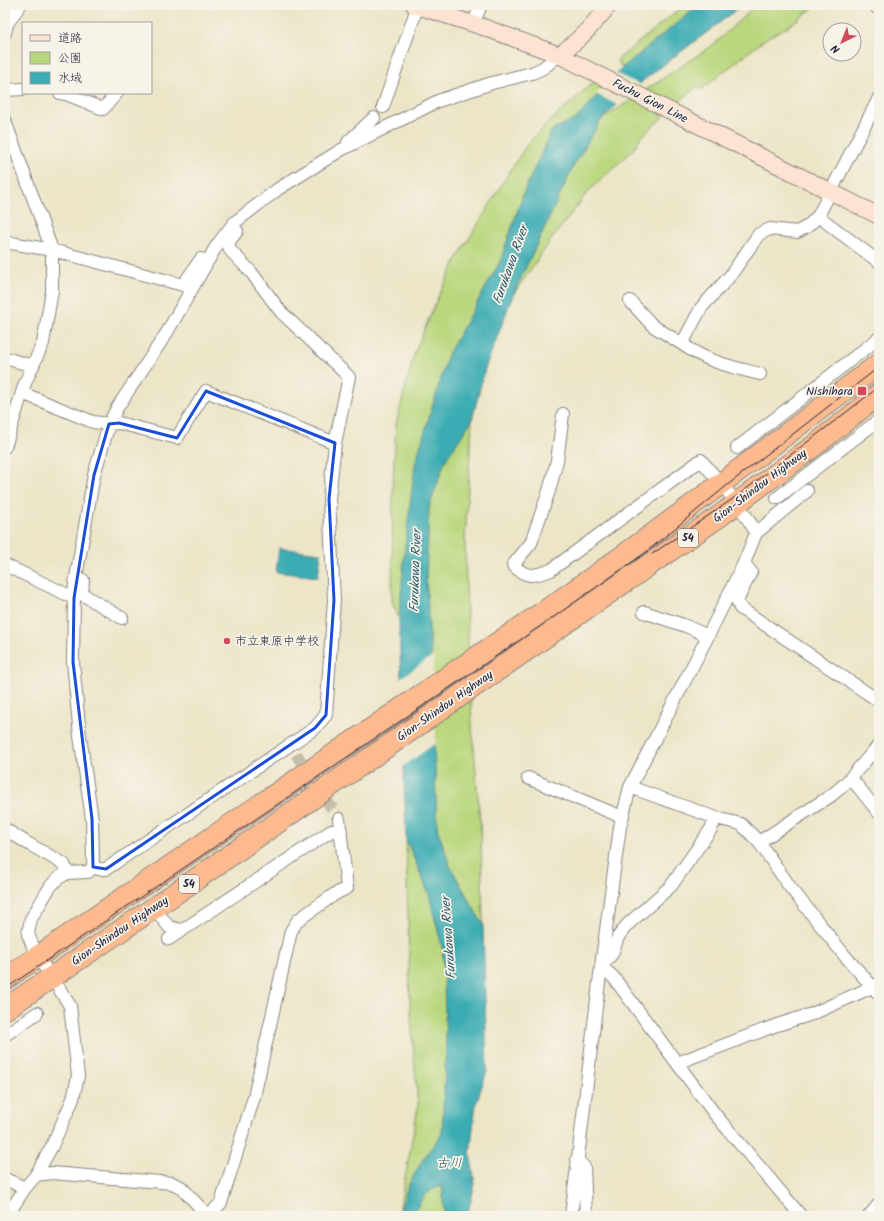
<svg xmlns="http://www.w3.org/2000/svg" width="884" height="1221" font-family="Kalam,'Klee One',sans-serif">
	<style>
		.green { fill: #bad77e; stroke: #6e7c5c }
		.water { fill: #3aacb3; stroke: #2e6777 }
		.pier { fill: #ece5c7 }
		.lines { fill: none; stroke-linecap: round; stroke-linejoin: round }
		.stream { stroke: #3aacb3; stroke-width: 3.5 }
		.street-tunnel { stroke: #c4beab; stroke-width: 12; stroke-dasharray: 12 6; stroke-linecap: butt }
		.street-casing { stroke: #878481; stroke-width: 14 }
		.secondary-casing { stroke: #878481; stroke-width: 18 }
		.highway-casing { stroke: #878481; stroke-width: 23 }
		.street { stroke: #fff; stroke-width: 12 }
		.secondary { stroke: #fee3d2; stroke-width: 16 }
		.highway { stroke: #fcba8e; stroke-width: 21 }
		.tram { stroke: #22223b; stroke-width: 1 }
		.marked { fill: none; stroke: #1d4ed8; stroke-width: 3; stroke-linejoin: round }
		.poi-dot { fill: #d1495b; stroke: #f7f3e8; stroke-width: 1.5 }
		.labels { text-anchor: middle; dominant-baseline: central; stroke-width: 3.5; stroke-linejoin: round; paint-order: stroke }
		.shield { fill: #f7f3e8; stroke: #62616f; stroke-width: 1 }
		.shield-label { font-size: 11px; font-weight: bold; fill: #22223b }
		.street-label { font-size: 12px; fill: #22223b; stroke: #f7f3e8 }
		.poi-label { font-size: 12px; fill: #22223b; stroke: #f7f3e8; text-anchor: end }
		.water-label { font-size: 13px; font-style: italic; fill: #2c596b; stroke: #f7f3e8 }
	</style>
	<rect width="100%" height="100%" fill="#f7f3e8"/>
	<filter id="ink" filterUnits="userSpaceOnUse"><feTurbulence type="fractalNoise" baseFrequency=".025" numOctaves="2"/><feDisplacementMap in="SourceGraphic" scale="8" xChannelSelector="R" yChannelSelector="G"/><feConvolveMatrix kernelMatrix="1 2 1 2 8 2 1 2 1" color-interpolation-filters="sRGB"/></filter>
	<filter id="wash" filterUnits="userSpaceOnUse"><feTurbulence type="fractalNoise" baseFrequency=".012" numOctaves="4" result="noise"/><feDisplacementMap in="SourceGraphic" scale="16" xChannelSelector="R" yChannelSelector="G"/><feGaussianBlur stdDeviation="0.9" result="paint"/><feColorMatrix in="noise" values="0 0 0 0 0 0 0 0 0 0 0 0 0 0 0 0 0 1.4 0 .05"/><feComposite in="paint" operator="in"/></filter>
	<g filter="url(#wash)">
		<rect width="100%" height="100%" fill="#ece5c7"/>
		<path class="green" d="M684 5H699L622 68 617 60Z
			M756 5H817L786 28 768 37 701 90 697 86 640 138 634 149 588 192 551 240 513 295 574 165 601 120 713 45Z
			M596 80 606 86 576 119 552 130 525 189 500 262 448 354 405 546 399 619 392 602 393 482 396 424 414 354 438 297 458 257 510 171 528 143 551 120Z
			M472 420 465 541 467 614 472 725 481 833 483 925 450 866 437 828 431 656 426 579 429 508 445 461Z
			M406 839 429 895 443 951 446 1046 442 1134 423 1159 408 1186 398 1216 418 1107 410 1005Z
			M443 1186 444 1216H412C419 1203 427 1188 443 1186Z"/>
		<path class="water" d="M699 5H743L645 79 601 120 574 165 513 295 485 369 472 420 445 461 429 508 426 579 431 656 437 828 450 866 483 925 487 1071 476 1104 470 1153 475 1184 467 1216H444L442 1186C427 1188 419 1204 412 1216H399L408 1186 423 1159 442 1134 446 1046 443 951 429 894 406 839 399 619 405 546 415 464 448 354 500 262 525 189 552 130 576 119 622 68Z
			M279 548 321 553 318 577 276 572Z"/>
		<path class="pier" d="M615 73 641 85 619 106 596 94Z
			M433 656 436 743 402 767 399 679Z"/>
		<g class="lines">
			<path class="stream" d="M5 46 9 34
				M5 107 9 119"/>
		</g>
	</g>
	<g filter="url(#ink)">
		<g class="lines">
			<path class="street-tunnel" d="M296 754 339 819"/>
			<g class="street-casing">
				<path id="street" d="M473 24 481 5
					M5 33 7 24 20 5
					M5 90 23 89
					M60 93 66 94 103 109 117 93
					M383 107 418 5
					M5 121 52 250V291L43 343 25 383 5 447
					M348 142 374 118
					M818 216 879 262
					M5 242 52 250 183 285 201 259
					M630 301 653 326 682 344
					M5 358 33 366
					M760 374C732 367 707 362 682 344L701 308 730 276 759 234 770 229 797 232 808 226 818 216 879 98
					M22 393 93 422 109 424 119 423 177 438 206 391 335 443
					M563 414 557 461 549 491 531 543 513 565C527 579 534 576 551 570L701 460C721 484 742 506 756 533L744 563 708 636 630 787 620 827 601 966 571 1216
					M737 448 879 338
					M777 498 879 420
					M756 533 807 491
					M744 563 751 572 737 601 740 608 879 701
					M5 565 74 598
					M83 580 82 594 122 618
					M644 612 686 626 708 636
					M528 778 622 817
					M851 778 879 813
					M630 787 716 818 741 824 759 842 790 887 845 956 879 994
					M716 818 711 829 671 886 627 925 618 937 612 954 601 966 614 978 714 1113 801 1216
					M5 829 27 843 64 864 67 873
					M759 842 832 795 846 783 879 745
					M93 867 99 869H106L315 728 326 715 334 600 329 499 335 443 349 377 281 312 251 272 230 250 228 243 237 231
					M154 908 169 927 182 930
					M169 939 331 831H341
					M5 1035 37 1013
					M677 1063 777 1025 812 1014 879 984
					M577 1159 584 1167 586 1216
					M36 1175 52 1173 172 1183 181 1187 208 1216
					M5 1179 25 1188
					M7 1216 25 1188 36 1175 52 1146 73 1099 78 1076 70 1006 52 977 37 957 28 934 31 919 50 887 57 879 67 873 88 872 93 867V861L92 819 80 736 73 662 74 598 75 583 94 475 109 424 117 408 166 334 217 245 234 223 278 189 341 150 438 101 492 83 532 73 543 68 559 55
					M208 1216 221 1203 254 1097 291 931 298 920 335 894 347 888 339 819
					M869 1216 879 1204"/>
			</g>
			<g class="secondary-casing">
				<path id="secondary" d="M414 5 483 27 559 55 879 216
					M877 5 879 7
					M559 55C579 41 594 24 609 5"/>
			</g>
			<g class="highway-casing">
				<path id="highway" d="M5 979 493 646C626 558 752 460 879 364
					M5 1009 170 897 721 515 815 445 879 394"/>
			</g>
			<use href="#street" class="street"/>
			<use href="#secondary" class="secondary"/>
			<use href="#highway" class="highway"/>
			<path class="tram" d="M652 554 737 496 879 387
				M5 989 548 621 645 553 730 483 879 367"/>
		</g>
	</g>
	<path class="marked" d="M206 391 335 443 329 499 334 600 326 715 315 728 106 869 93 867 92 819 73 662 74 598 94 475 109 424 119 423 177 438Z"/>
	<g class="poi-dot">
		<rect x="857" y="386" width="10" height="10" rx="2"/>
		<circle cx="227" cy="641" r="4"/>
	</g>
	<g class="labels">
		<g class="shield">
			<rect x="678" y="529" width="20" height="18" rx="3"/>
			<rect x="179" y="875" width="20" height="18" rx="3"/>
		</g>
		<g class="shield-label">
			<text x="688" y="538">54</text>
			<text x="189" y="884">54</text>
		</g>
		<g class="street-label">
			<text transform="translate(650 101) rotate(27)">Fuchu Gion Line</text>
			<text transform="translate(760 486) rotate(-37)">Gion-Shindou Highway</text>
			<text transform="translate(445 706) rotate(-35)">Gion-Shindou Highway</text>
			<text transform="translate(120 931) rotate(-34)">Gion-Shindou Highway</text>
		</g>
		<g class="poi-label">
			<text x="853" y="391">Nishihara</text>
			<text x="235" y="641" text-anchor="start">市立東原中学校</text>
		</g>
		<g class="water-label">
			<text transform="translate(511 265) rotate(-70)">Furukawa River</text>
			<text transform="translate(416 571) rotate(-88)">Furukawa River</text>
			<text transform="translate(449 938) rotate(-94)">Furukawa River</text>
			<text x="449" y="1163">古川</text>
		</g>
	</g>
	<rect width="884" height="1221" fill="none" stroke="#f7f3e8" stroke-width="20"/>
	<rect x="22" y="22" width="130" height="72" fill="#f7f3e8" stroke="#a29fa3"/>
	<rect x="30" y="35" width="20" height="6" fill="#fee3d2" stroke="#a29fa3"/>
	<text x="58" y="42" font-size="12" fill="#22223b">道路</text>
	<rect x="30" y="52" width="20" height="12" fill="#bad77e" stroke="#a29fa3"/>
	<text x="58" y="62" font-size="12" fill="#22223b">公園</text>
	<rect x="30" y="72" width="20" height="12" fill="#3aacb3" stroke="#a29fa3"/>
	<text x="58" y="82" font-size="12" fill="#22223b">水域</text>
	<g transform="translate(842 42) rotate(223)"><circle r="19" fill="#f7f3e8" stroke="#a29fa3"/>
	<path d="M0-3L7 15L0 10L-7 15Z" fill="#d1495b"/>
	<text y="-6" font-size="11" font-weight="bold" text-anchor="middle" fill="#22223b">N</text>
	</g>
</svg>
